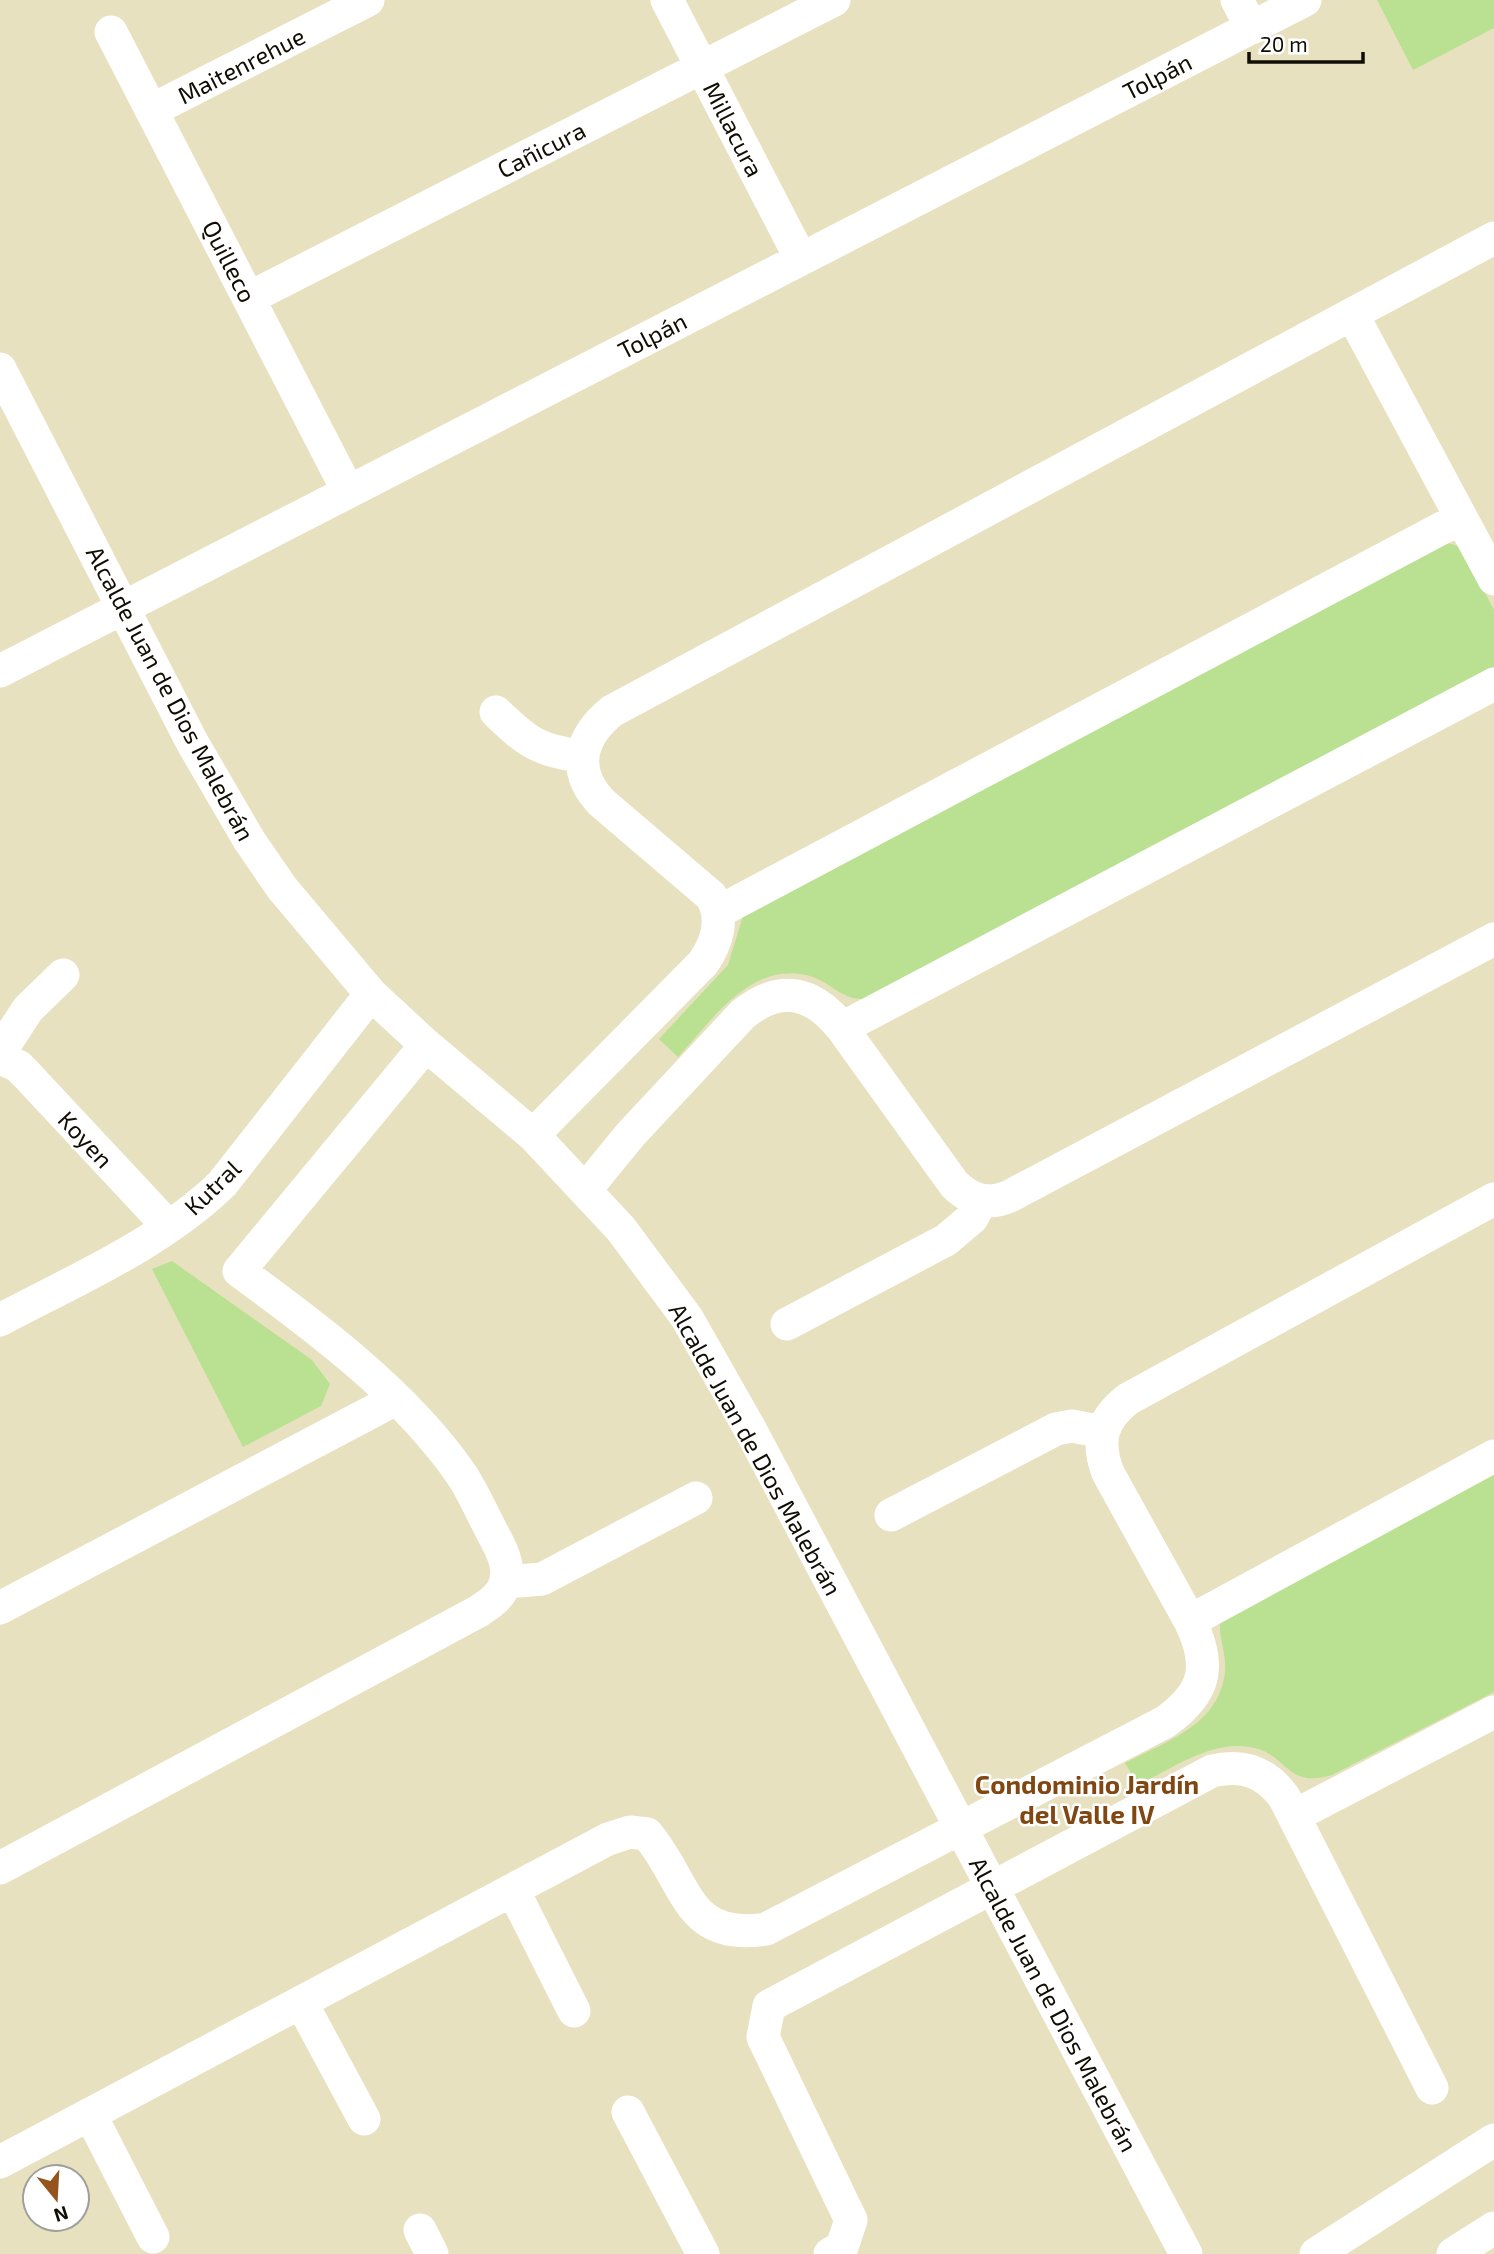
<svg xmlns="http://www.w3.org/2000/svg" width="1494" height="2254" font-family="'Exo 2',sans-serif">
<rect width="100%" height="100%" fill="#e7e1c0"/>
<path fill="#b9e191" d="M1377,0H1494V28L1413,70Z
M1444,542L1458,546L1463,551L1494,610V669L864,999C842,1000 830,982 810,976C751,960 713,1019 678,1057L659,1039L728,965L743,916Z
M172,1261L312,1360L330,1384L321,1406L243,1447L152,1269Z
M1494,1470V1692L1332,1775C1285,1789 1288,1753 1250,1747C1211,1740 1171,1769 1138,1785L1125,1763C1167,1741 1219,1725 1225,1672C1227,1655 1219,1640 1220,1623Z"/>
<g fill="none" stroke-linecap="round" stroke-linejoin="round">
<path stroke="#fff" stroke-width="33" d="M667,0L801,259
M1237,0L1252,28
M111,32L348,491
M152,110L368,0
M249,298L834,0
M1352,314L1494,579
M0,369L192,742L249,840L282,888L371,994L426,1045L533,1135L621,1229L687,1318L750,1429L1186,2254
M0,671L1305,0
M496,712C529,744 537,749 583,757
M718,912L1461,518
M842,1028L1494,684
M0,1052L28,1009L63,975
M0,1058L18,1066L26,1074L168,1226
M533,1135L703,963C717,943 725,919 711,896L601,802C571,770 580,737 612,711L1494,238
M586,1189L630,1135L743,1014C781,984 812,991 842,1028L954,1184C970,1200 988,1206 1010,1196L1494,939
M0,1320C75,1280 160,1244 222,1184L371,994
M787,1324L946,1240L972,1218L981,1201
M891,1515L1056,1429L1072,1426L1103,1432
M506,1582L542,1579L696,1498
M0,1608L396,1399
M1190,1621L1494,1456
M1294,1816L1494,1712
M0,1868L479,1611C491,1603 503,1595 506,1580C510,1560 497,1543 489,1526C480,1509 472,1490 461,1474C407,1395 316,1327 239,1271L426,1045
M513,1890L574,2011
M301,2002L364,2119
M628,2112L703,2254
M90,2114L153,2237
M0,2162L608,1839L630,1832L647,1834C688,1882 685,1942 766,1929L1165,1722C1206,1693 1212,1666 1190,1621L1108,1473C1096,1441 1101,1420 1128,1399L1494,1199
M420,2230L432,2254
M830,2254L842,2247L851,2220L763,2037L769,2006L1212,1771C1242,1764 1265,1771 1284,1797L1432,2088
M1316,2254L1494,2140
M1453,2254L1494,2228"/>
</g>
<g text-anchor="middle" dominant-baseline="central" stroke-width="5" stroke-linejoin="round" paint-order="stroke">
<g font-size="24" fill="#100e04" stroke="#fff">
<text transform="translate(241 65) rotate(-27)">Maitenrehue</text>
<text transform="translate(1157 76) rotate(-27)">Tolpán</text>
<text transform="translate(734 129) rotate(63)">Millacura</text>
<text transform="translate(541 149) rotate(-27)">Cañicura</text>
<text transform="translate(230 261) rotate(63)">Quilleco</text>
<text transform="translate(652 335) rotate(-27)">Tolpán</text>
<text transform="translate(171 693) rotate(62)">Alcalde Juan de Dios Malebrán</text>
<text transform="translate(86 1139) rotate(47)">Koyen</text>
<text transform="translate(212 1187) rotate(-44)">Kutral</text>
<text transform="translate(756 1449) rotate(61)">Alcalde Juan de Dios Malebrán</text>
<text transform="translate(1054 2004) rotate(62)">Alcalde Juan de Dios Malebrán</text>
</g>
<g font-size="26" font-weight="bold" fill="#804713" stroke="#fff">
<text x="1087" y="1783">Condominio Jardín<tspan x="1087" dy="30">del Valle IV</tspan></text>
</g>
</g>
<g transform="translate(56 2198) rotate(162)"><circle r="33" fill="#ffffff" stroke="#9f9f9b" stroke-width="2"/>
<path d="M0-5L12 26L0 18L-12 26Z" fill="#94541c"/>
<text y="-10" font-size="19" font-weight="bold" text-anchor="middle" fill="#100e04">N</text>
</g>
<path d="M1249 52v10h114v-10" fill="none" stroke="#100e04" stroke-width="3.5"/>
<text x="1260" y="52" font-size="21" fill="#100e04" stroke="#ffffff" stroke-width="5" paint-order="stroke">20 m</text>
</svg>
